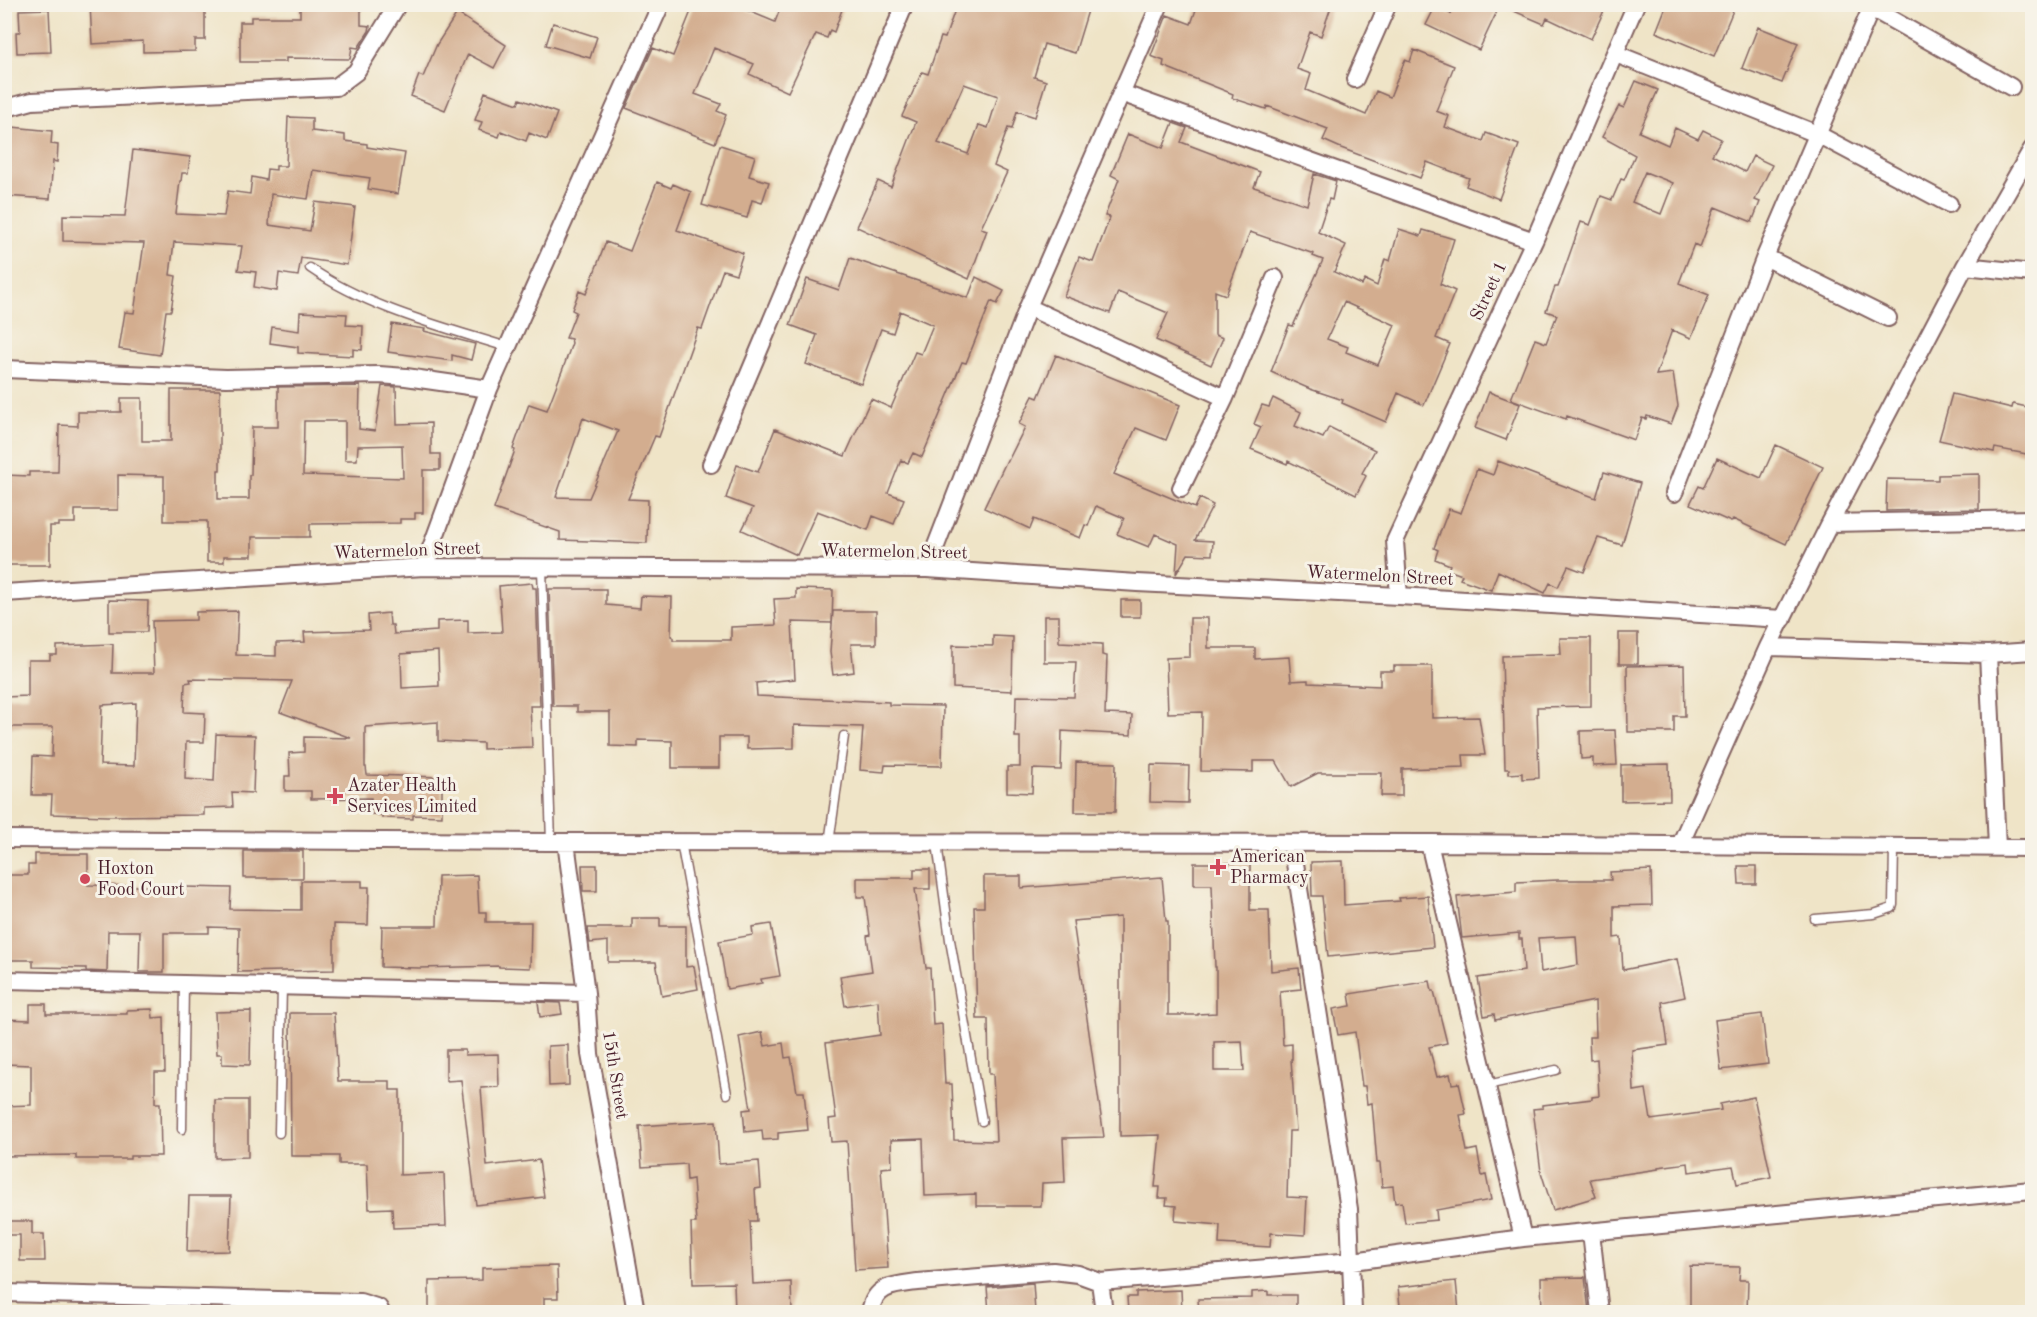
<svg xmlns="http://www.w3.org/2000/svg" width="2037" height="1317" font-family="'Old Standard TT',serif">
<rect width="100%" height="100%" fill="#f7f3e8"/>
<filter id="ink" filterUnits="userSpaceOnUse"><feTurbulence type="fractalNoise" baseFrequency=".0167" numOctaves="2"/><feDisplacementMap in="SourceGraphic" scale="12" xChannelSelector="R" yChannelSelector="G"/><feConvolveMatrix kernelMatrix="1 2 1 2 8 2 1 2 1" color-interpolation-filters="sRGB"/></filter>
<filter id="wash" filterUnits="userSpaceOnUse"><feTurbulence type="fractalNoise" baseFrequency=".008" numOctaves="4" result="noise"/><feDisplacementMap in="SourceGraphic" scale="24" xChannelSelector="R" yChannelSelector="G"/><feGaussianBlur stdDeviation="1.35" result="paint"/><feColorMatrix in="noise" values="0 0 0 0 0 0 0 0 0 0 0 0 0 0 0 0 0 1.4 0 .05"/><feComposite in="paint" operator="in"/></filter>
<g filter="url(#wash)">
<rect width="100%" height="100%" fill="#efe4c7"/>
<g id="blocks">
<path fill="#d3ad8f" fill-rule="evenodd" d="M90,4H120V9H174V4H205V40H195V51L143,52V41L92,44Z
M300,4H361V25L370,26L369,31L358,48L352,47L350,59L286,58V62H240V22H251V17H300Z
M694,4H732L775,22L782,4H844L834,32L830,30L827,38L816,34L788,92L749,74L754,64L714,48L695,94L721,104L717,111L726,115L715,143L626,108L653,48L673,56Z
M957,4H1090L1075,53L1044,44L1034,77L1046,81L1035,117L1017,111L1012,129L1008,128L994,166L1007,172L981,228L987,230L969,279L857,227L878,181L891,187L916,122L902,116L922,72L928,74L941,37L945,38ZM964,84L998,96L988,128L979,125L968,154L938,143Z
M1198,4H1332L1321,36L1310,32L1297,69L1311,74L1306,90L1366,115L1376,91L1390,97L1405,60L1410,62L1414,50L1454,66L1436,111L1449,116L1445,127L1483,141L1486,133L1519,145L1499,199L1466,186L1469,178L1427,162L1420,178L1341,148L1323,140L1328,129L1267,106L1266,109L1232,98L1233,94L1163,66L1164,61L1151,56L1167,15L1191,24Z
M1455,4H1607L1591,39L1547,18L1544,24L1500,5L1479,50L1426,25L1435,7L1451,14Z
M1667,4H1724L1734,8L1714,56L1656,32Z
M49,9L51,52L17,53L16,32H20L19,10Z
M457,13L506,45L494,68L468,54L445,110L411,96L419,75L423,77L437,44Z
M553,23L597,37L590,58L546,45Z
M1758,27L1798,43L1782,83L1742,68Z
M1636,81L1658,90L1639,132L1668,145L1675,128L1698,139L1703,130L1721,139L1712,155L1745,172L1753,156L1772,165L1755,200L1760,202L1752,222L1715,207L1700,247L1694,244L1679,283L1709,295L1691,338L1672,330L1656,375L1673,373L1678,406L1671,424L1647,416L1646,419L1642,418L1634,440L1567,416L1566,419L1511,399L1535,339L1546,343L1557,315L1546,311L1555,287H1558L1581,222L1590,225L1601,196L1612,200L1621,179L1624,180L1635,155L1602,137L1619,106L1624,108ZM1645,172L1673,183L1661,214L1632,202Z
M485,92L518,104L520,99L557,113L547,140L529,133L526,141L501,131L499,137L479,130L482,122L475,120Z
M288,117L312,118V131L345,135V141L367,144V147L405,153L398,194L368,189L370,178L313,170L308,199L271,194L269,225L310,231L315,202L355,207L347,265L301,258L298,276L279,273L277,291L254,287L256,272L238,270L242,246L174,242L170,275L176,276L171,311H166L160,355L119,349L125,312L134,313L144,243L63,241V215L125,216L133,150L190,157L188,173H182L181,181H180L176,214L224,216L228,191L250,194L252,177L266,180L267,169L276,170V166H286Z
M1173,123L1187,128L1181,142L1260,172L1254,187L1307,205L1314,174L1336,181L1332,200L1329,199L1318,232L1346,245L1334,272L1362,285L1365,280L1377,286L1385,259L1390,261L1399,229L1421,236L1423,230L1454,239L1440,284L1455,291L1436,338L1450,344L1424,405L1398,393L1386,422L1342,403L1343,400L1310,389L1271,372L1289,325L1293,326L1323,260L1313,256L1314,254L1250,232L1226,295L1215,291V335L1223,338L1211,365L1156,340L1168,313L1118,292L1110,313L1064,296L1079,257L1093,262L1110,217L1105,216L1119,179L1111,175L1128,134L1163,148ZM1344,302L1395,325L1378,365L1346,352L1348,347L1327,339Z
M12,127L52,131L51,144L58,145L57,162L53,161L50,199L4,196V173H7Z
M720,145L755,156L749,176L769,182L762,203L752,200L747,218L702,205Z
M657,182L671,188L673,184L691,192L677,230L743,253L736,274L723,270L702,329L698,328L659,437L655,436L628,499L648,500L647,543L560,540V532L494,509L515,450L513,449L529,404L547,410L565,363L572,343L571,339L566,338L576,312L572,310L579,291L586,294L606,242L630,251ZM583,418L618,431L589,498L556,497Z
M850,258L968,298L976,277L1004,291L997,304L991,301L966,363L962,362L922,457L913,453L908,463L901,460L888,493L904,499L894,524L873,516L868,530L817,511L797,555L742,530L753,508L726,498L737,465L758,472L775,429L845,456L871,399L891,408L915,352L921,354L933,325L900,311L893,333L881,329L861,384L806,364L817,335L790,325L807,279L839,290Z
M300,312L347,314L346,325L363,326L362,350L353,349V356L298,353V347L270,343L272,327L299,331Z
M392,324L425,329L424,331L475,344L471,360L452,355V361L388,352Z
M1056,355L1180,405L1166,440L1136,428L1114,474L1195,508L1200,498L1213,505L1195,540L1213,541L1212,555L1188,554L1176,574L1178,544L1155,534L1149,547L1117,534L1124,518L1096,506L1088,526L1085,525L1080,538L1034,519L1030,529L984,508L1007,460L1008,461L1025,427L1019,424L1033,396L1038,398Z
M360,386L359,429L375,431L382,386L396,387L397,424L431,423V454H440V470H423V513H415V519H400V523L310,524V537H252V556H224V562H207V521H164V476L118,475V510H75V523H58V526H50V565H4L5,475L29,476V472H58L59,425L78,426V412H121V398H142V441H171V390H220V470H218V499H249V475H251L252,427H278V387ZM304,421H345V460H357L358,446L402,445L403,478L303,475Z
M1489,392L1520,404L1506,440L1475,428Z
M1952,394L2012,408L2013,404L2032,408V455L1995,448L1994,452L1939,440Z
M1273,398L1301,412L1295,426L1323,438L1329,427L1375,450L1362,473L1366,476L1356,495L1288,461L1287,464L1251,449L1261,427L1254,424L1262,405L1269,407Z
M1776,445L1823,467L1786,544L1733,519L1731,522L1690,504L1699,486L1703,488L1717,458L1761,478Z
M1498,461L1596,498L1604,472L1640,483L1622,545L1598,538L1584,572L1568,566L1558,587L1550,583L1545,593L1498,571L1491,590L1460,579L1462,575L1448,570L1450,565L1435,559L1438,550L1434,548L1449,509L1461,513L1477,469L1493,475Z
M1979,474V509L1886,511L1887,479L1938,480V475Z
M532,583L533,588H536L540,706H530L532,747L483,749V743L438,741V722L365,727V767H366L367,775L442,777V816L413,815V819L382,818V815L371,814V798L311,799V791H285V776H290L289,753L304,752V737L351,738L280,712L292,681L190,679L191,682L185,683L184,712L205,713L204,742H186L185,779L214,781L216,734L255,735L253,793L232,792L233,807L204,808V815L107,816L51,814L52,795H32L33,756L52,757L53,727H4V697L28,696V660H50V655H57V646L113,644L112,673H154L152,621L196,620V612L238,611L236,655L276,656V643L305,642L304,632L369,630L368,615L389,613L390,625H393L394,634L437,631V621L468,620V633L502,632L499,586ZM438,651L439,686L402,688L401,654ZM136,703L134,766L100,765L102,705Z
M549,589H606V605L640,608L641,596L672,597L671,636L673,637V640H731V627L776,625L774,599L796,598V589L833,590L832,623L792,622L795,679L756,683L757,696L889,702V705L943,706L942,766L885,765L884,772L860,770L863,727L794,725V748L747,749V737H719V768H672V741L638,740V747L610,746V712H577V706H553Z
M109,600L148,601L147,632H109Z
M1121,600H1140V617H1121Z
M833,611H876V644H851L854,672L833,675L830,652Z
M1044,616H1059V642L1102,644V655L1107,656L1105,714L1132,715L1131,735L1062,731L1061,770L1033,769L1032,793L1007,792V767H1020V737H1015L1016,696L1074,697L1076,662H1044Z
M1190,618H1208V648H1255V659L1289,657L1291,681L1308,680V683L1380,686V671H1394V666H1432V718L1479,717L1485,755H1463L1464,767L1402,769V796H1381L1382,773H1318L1291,787L1276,761H1253V772L1201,771L1202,712L1168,713L1166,658L1190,657Z
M1619,633H1638V664H1619Z
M993,636L1013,637L1012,691L953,688V645L993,646Z
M1560,638H1591V706L1537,707L1539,778L1522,779V773L1509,774V769H1505L1502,656L1561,654Z
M1684,665L1685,716H1674V732H1628L1627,666Z
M1615,730L1617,765L1593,766V758L1581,759L1580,731Z
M1076,762L1116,763L1115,812H1075Z
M1669,764L1670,800L1621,801V765Z
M1151,765L1189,766L1188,803L1150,802Z
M244,851H303V878H244Z
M35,854H88V885L231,888L230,909L301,910V881H362V887H369L368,925L334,924V970L238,972L239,928L209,927V933H164V972H139L140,931H108L107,972L86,971V968L33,967V960H4V875H28V865H35Z
M1343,861L1344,905L1400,901L1399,898L1428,896L1433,947L1328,957L1322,896H1312L1311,862Z
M1194,863H1250V910H1269L1271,971L1299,968L1301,989L1280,991L1283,1045L1292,1044V1059H1291L1296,1131H1289L1287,1197L1307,1198L1305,1235L1271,1233L1270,1247L1219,1244L1220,1225L1175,1221L1176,1206L1166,1205L1167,1198H1159L1160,1187H1155L1160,1135L1120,1136V917L1073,921L1104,1137L1063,1138L1065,1182L1042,1183L1041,1206H976V1194L925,1196L923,1139L891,1140L892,1167L881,1168L888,1268L855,1270L847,1141L831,1142L829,1119L836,1118L826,1043L880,1035L878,1001L845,1006L840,976L872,971L867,936L870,935L865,897H857V878H914V869H930V889H915L926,968H930L933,1025L942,1024L945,1084H952L954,1140L996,1141L993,1074H989L988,1019H977L974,907H984V876H1021V888L1162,877L1166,921H1168V1015H1198V1014L1216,1013V967H1215L1212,885H1194ZM1242,1041L1244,1071H1214V1042Z
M582,865H597V891H583Z
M1738,866H1756V884H1739Z
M1651,870L1652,905L1614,906V938L1621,937L1623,970L1677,959L1685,997L1662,1002L1668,1045L1632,1050L1634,1091L1646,1089L1651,1120L1721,1110L1720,1104L1754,1097L1771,1177L1737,1184L1733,1166L1689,1172L1688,1163L1658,1167V1169L1590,1179L1596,1197L1553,1210L1541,1172L1533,1109L1543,1108V1105L1592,1099V1097L1599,1096L1597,1059L1590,1060L1589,1037H1596L1595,1001L1495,1020L1494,1014L1484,1016L1478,978L1524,971L1522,939H1519V933L1462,938L1457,897L1516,892V882L1558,880H1611L1610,872ZM1576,936L1578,965L1541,972L1538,938Z
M477,875L479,912H486V922H531L530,968L499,967V966L420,968L381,967L382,926H437L438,876Z
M632,918H660V926H686V967L694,966L698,989L662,996L656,962H608V941L590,943L588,928H632Z
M771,924L780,976L761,979L762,983L727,989L719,941L753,935L752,927Z
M1430,981L1432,991H1434L1447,1043L1429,1047L1437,1077L1450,1074L1452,1084L1459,1083L1466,1114L1460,1115L1467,1151L1477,1149L1482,1176L1486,1175L1491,1200L1436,1210L1437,1220L1405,1223L1402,1202L1395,1203L1393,1186L1382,1187L1380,1163H1377L1372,1103L1367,1104L1365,1086H1362L1355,1032L1338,1035L1333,1009L1351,1006L1349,994Z
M538,1002L560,1003L562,1014L540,1017Z
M30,1004H46V1014H127V1010L152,1009L153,1018L164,1017L165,1072H155V1103H160L161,1156H130V1159H76V1155L4,1156V1106L31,1105V1065L4,1064V1019L30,1020Z
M251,1011L250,1065L222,1064V1054H217L215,1012Z
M290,1013H334L338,1081H390V1090H400V1175L444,1173L446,1226L393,1228L392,1208L369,1209L367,1164H339V1156H291Z
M1762,1014L1768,1064L1721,1070L1715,1020Z
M762,1032L765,1046L783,1043L785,1058L791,1057L797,1092H804L808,1130L778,1133V1139L763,1140L762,1130L745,1132L743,1110L751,1109L739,1037Z
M568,1045L569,1085L549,1086L548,1046Z
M446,1050H465V1055L498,1054L499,1087L481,1088L487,1166L539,1160L544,1197L476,1205L461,1080L446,1081Z
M215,1100H248V1157L215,1158Z
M716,1121L719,1164L759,1161L761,1188L755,1189L757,1221H750L753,1284L791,1282L792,1312H735L734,1283L693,1284L691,1223H696L693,1179L687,1180L686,1164L642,1167L639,1126Z
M189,1196H231L229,1251L187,1252Z
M4,1221H32V1234H44L45,1261H20V1235H4Z
M557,1266L558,1298H544V1312H429V1281L482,1280V1268Z
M1690,1266L1740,1267L1739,1280H1748L1747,1312H1690Z
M1585,1277L1589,1312H1542L1541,1278Z
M1456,1281L1459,1312H1406V1306H1400L1398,1287Z
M1033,1283L1035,1312H989L987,1287Z
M1181,1290L1182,1312H1128L1127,1297H1136V1292Z
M1268,1291V1295H1296V1312H1199L1198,1299L1252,1298V1292Z"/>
</g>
</g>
<g filter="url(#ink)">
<use href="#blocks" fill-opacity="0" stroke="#846462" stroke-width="1.5"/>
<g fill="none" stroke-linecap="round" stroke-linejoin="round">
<defs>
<path id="service" d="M310,268C368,308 440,326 507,347
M542,568L551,842
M681,842L727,1094
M829,843L844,736
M937,843L950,940L982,1121
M1815,919L1874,914L1892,908L1893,905L1894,847
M1487,1085L1556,1070
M182,1129L184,984
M279,1133L282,986"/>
<path id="minor" d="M1871,8L2011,87
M1616,54L1817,134L1949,204
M1355,79L1388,4
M1121,93L1534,241
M4,112L10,107L32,101L336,87L356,72L398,4
M1765,257L1888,318
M1965,266L2032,273
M1028,307L1225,398
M4,369L226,378L379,375L406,377L489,389
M711,464L905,4
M1181,488L1225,398L1275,278
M1674,493L1765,257L1873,4
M1830,523L2032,519
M424,567L489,389L661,4
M927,569L1028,307L1160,4
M4,593L424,567L927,569L1137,583L1399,596L1783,619
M1399,596L1395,541L1534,241L1636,4
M1768,647L1988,654
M4,839L551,842L1429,843L2032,848
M566,842L586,993L590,1054L636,1312
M1429,843L1523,1238
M1292,844L1349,1209L1353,1312
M1680,845L1768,647L1830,523L1965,266L2032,149
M1997,847L1988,654L2032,651
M4,980L586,993
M1591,1232L1600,1312
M1100,1282L1104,1312
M4,1293L360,1302L379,1308L381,1312
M870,1312C875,1285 894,1285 918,1282L1053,1271L1078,1274L1100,1282L1353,1261L1523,1238L2032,1190"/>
</defs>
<use href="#service" stroke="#846462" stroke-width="11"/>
<use href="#minor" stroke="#846462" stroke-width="20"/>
<use href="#service" stroke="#fff" stroke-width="8"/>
<use href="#minor" stroke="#fff" stroke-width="16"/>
</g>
</g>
<g fill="#d1495b" stroke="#f7f3e8" stroke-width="2">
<path d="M332 787h6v6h6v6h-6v6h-6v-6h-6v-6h6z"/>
<path d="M1215 858h6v6h6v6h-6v6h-6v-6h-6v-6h6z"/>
<circle cx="85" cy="879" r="6"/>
</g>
<g text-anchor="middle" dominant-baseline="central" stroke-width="6" stroke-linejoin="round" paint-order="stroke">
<g font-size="18" fill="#4a1f2b" stroke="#f7f3e8">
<text transform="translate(1489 291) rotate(-65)">Street 1</text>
<text transform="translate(407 551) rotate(-2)">Watermelon Street</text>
<text transform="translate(894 552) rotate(1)">Watermelon Street</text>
<text transform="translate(1380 576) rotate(3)">Watermelon Street</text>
<text transform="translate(615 1075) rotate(81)">15th Street</text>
</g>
<g font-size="18" fill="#4a1f2b" stroke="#f7f3e8" text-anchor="start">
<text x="347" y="786">Azater Health<tspan x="347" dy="21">Services Limited</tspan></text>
<text x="1230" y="857">American<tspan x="1230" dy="21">Pharmacy</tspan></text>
<text x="97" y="869">Hoxton<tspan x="97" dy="21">Food Court</tspan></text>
</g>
</g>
<rect width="2037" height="1317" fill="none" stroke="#f7f3e8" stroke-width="24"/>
</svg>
